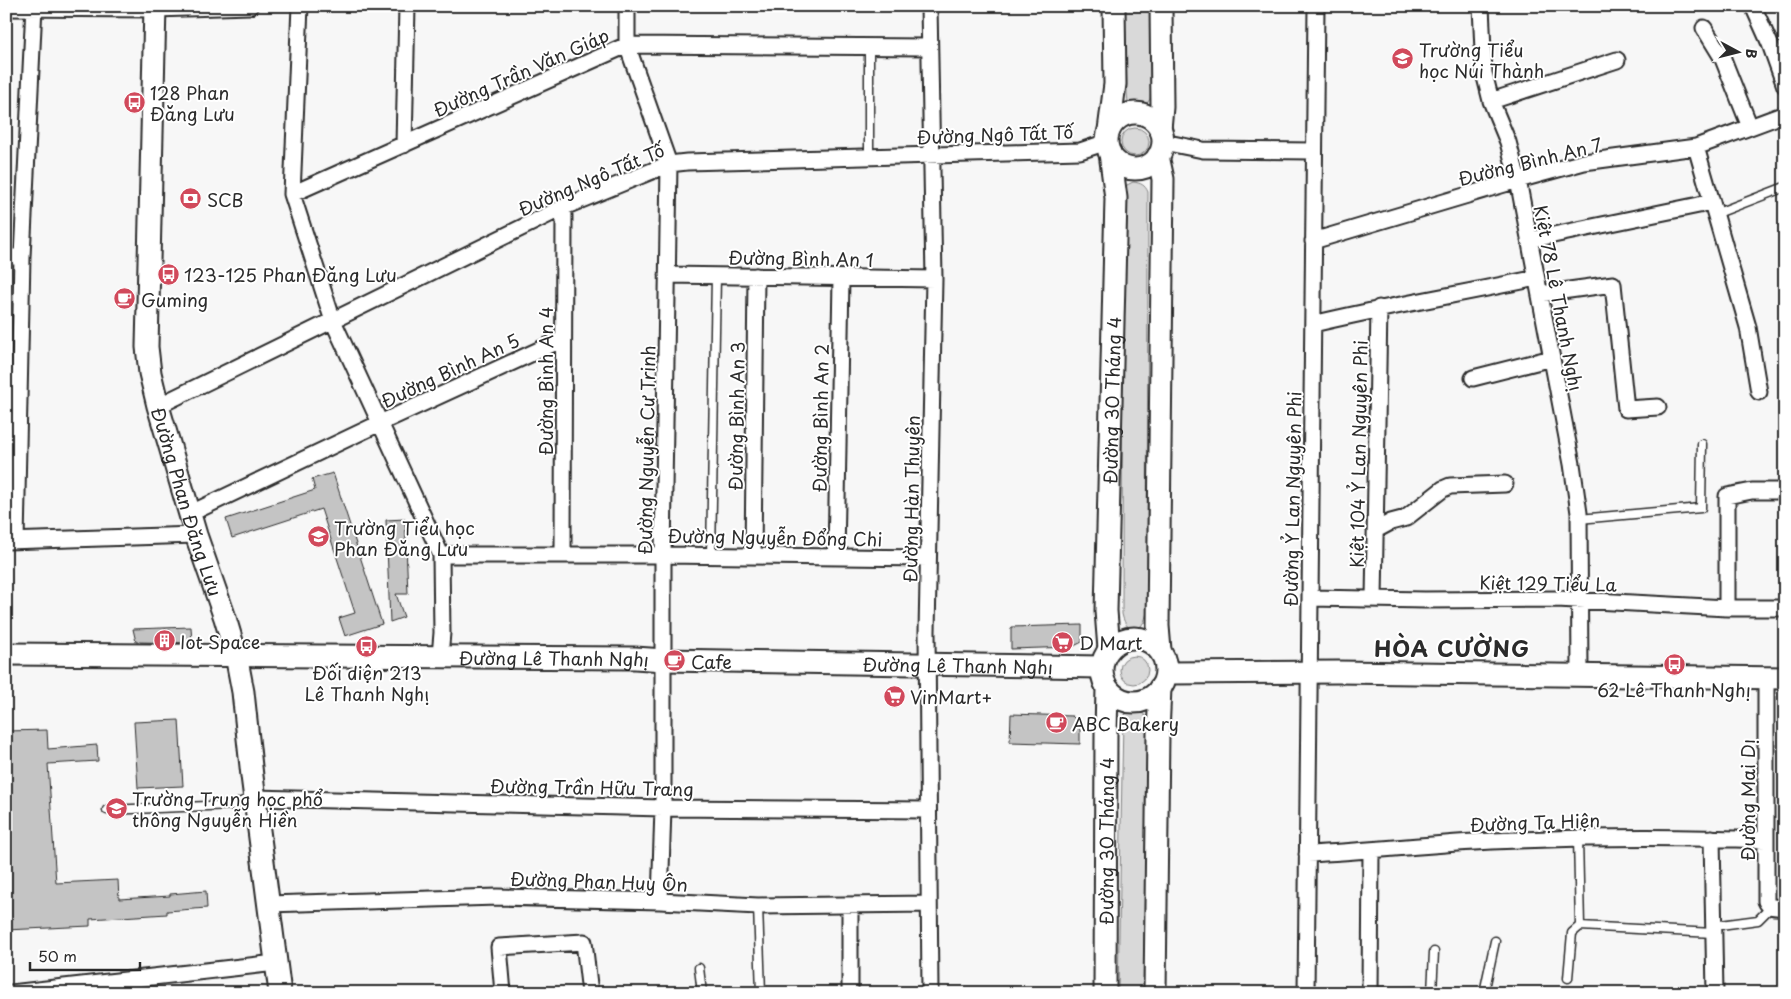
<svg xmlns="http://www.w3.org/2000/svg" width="1791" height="999" font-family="'Playpen Sans',sans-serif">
<rect width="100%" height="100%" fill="#f7f7f7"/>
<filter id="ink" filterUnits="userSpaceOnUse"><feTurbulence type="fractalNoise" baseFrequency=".02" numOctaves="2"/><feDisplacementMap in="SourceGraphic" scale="10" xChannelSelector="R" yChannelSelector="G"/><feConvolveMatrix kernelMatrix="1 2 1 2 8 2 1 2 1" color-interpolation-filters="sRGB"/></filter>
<g filter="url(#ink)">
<path fill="#d9d9d9" stroke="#828282" d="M1125,6H1150L1151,89L1150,99L1145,106H1133L1128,102L1127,93Z
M1121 142a14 14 0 1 1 28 0a14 14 0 1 1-28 0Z
M1133,182C1141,183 1145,185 1148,192L1147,611C1144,633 1127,637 1122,614L1123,191L1127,185Z
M1120 670a14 14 0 1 1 28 0a14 14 0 1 1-28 0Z
M1133,710C1141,711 1144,712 1147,720L1143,993H1118L1123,719L1126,713Z"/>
<path fill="#c4c4c4" stroke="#2b2b2b" d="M333,473L382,624L345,636L339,618L355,613L321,509L232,538L226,519L315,490L312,479Z
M405,519L408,594H396L404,617L390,622L386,520Z
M1082,625V642L1072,647L1011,649V627Z
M191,627L192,643L136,642L133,629Z
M1011,714L1072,716L1080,724V744L1010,742Z
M179,720L183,786L138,788L134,722Z
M47,730L48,749L97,745L98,761L48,764L56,883L118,880L119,899L170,896V894L206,891L207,908L167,911V914L90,919V926L6,930V731Z"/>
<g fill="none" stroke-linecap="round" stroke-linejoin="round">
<defs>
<path id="lane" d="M869,47V157
M1715,214L1785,187
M1579,519L1701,508L1702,444
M711,555L716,276
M107,810L233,805L252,798
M758,906L761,993
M1580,926L1713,933
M1713,926L1758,920L1771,907
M699,968L702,993
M1568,978L1572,933L1580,926L1578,838
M1370,992L1432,991
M1432,993L1434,952
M1484,993L1495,941"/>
<path id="street" d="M300,6L292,194L333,321L441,555L442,633L440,656
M627,6V45L669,164L663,555V808L660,901
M929,6L934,279L927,632L930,993
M1481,6L1484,73L1491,101L1508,142L1518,180L1572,464L1579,513L1580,675
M1753,6L1770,44L1785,86
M6,8L155,9L250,6
M1704,28L1723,59L1750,127
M1491,101L1617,60
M1163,142L1203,150L1314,151
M404,145L407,6
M1696,147L1748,327L1759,392
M292,194L627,45L928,47
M1529,240L1699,205L1711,201
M1313,241L1518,180L1584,162L1696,147L1785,114
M6,257H22
M667,275L934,279
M1540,294L1613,284L1626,409L1658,407
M1313,324C1387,306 1462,294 1536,278
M1473,378L1552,358
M158,406L564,207L669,164L687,162L1080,151L1107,142
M189,514L380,423L563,339
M1376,530L1391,522L1406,518L1443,489L1450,486L1505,484
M7,541L196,535
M16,541L22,257L34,6
M563,554L564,207
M441,555H663L928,558
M753,556L756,276
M836,557L841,279
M1310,598L1425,600L1557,599L1727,608H1785
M1374,599L1379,308
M1727,608V496L1752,491H1785
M1766,677V901C1769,909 1777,907 1785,907
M254,798L663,808L928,810
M1712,838L1715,993
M1307,854C1369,851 1431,844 1492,841C1583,837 1674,836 1765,840
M268,904L497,897L660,901L758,906L929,904
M11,993L276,963
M503,993L499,947L584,942L590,993
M850,993V905
M1306,993L1316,6
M1370,993L1371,851"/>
<g id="secondary">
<path id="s1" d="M155,6L147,347L150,373L158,406L196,535L225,618L236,655L243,692L252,776L280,993"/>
<circle cx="1135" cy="141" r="28"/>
<path d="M1160,129L1162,107L1161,6"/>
<path d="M1109,130L1115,84L1114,6"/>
<path d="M1158,156L1163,179L1158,626L1160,650"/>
<circle cx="1134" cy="670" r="32"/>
<path id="s2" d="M1109,649L1106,611L1116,198L1110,153"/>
<path id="s3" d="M6,654L635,658L664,660L1101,667"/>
<path d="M1167,673L1338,672L1785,678"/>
<path id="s4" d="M1105,993L1106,732L1107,688"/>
<path d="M1155,993L1158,733L1160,688"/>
</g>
</defs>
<use href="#lane" stroke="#2b2b2b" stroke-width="11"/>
<use href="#street" stroke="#2b2b2b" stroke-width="19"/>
<use href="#secondary" stroke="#2b2b2b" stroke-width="25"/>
<use href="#lane" stroke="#fff" stroke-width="8"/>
<use href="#street" stroke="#fff" stroke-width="15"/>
<use href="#secondary" stroke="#fff" stroke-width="21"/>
</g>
</g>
<defs>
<symbol id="school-disc" viewBox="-11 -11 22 22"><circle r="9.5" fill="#d1495b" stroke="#fff"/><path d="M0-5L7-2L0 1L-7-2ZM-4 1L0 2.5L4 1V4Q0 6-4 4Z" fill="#fff"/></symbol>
<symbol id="bus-disc" viewBox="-11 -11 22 22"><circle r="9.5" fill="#d1495b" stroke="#fff"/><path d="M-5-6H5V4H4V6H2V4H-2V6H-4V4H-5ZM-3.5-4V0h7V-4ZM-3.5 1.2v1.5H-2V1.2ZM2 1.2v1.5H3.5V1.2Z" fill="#fff"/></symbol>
<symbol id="bank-disc" viewBox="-11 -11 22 22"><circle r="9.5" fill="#d1495b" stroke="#fff"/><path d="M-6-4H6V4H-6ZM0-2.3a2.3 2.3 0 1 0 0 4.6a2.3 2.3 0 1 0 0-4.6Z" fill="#fff"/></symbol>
<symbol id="cafe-disc" viewBox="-11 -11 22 22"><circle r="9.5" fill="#d1495b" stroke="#fff"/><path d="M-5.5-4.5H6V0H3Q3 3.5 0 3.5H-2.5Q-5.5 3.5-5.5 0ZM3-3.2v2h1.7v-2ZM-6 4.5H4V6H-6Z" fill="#fff"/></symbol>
<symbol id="building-disc" viewBox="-11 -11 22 22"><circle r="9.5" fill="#d1495b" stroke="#fff"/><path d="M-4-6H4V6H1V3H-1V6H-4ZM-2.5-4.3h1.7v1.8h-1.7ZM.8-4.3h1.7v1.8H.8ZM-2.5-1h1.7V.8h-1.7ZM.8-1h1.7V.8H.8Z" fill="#fff"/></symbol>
<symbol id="supermarket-disc" viewBox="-11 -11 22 22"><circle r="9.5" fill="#d1495b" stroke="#fff"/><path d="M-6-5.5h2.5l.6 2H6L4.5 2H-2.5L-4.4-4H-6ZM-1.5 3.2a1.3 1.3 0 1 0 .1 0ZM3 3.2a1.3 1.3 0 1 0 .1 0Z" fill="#fff"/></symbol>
</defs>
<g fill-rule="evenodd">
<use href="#school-disc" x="1390" y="46" width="25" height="25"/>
<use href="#bus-disc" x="122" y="90" width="25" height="25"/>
<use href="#bank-disc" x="178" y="186" width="25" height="25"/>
<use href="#bus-disc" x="156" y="262" width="25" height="25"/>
<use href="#cafe-disc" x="112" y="286" width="25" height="25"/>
<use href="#school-disc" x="306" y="524" width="25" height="25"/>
<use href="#building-disc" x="152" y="628" width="25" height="25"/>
<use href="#supermarket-disc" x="1050" y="630" width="25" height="25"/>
<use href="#bus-disc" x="354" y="634" width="25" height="25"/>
<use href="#cafe-disc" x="662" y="648" width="25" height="25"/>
<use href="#bus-disc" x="1662" y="652" width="25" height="25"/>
<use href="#supermarket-disc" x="882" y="684" width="25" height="25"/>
<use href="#cafe-disc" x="1044" y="710" width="25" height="25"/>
<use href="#school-disc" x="104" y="796" width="25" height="25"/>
</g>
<g text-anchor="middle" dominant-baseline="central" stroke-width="4" stroke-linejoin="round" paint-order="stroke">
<g font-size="18" fill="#2b2b2b" stroke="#fff" text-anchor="start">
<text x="1419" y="49">Trường Tiểu<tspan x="1419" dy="21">học Núi Thành</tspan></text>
<text x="150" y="92">128 Phan<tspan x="150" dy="21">Đăng Lưu</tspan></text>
<text x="207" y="199">SCB</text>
<text x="184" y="274">123-125 Phan Đăng Lưu</text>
<text x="141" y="299">Guming</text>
<text x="334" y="527">Trường Tiểu học<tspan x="334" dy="21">Phan Đăng Lưu</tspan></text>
<text x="180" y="641">Iot Space</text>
<text x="1079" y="642">D Mart</text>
<text x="691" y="661">Cafe</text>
<text x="367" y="672" text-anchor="middle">Đối diện 213<tspan x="367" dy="21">Lê Thanh Nghị</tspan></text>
<text x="1674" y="689" text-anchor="middle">62 Lê Thanh Nghị</text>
<text x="910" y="696">VinMart+</text>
<text x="1072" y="723">ABC Bakery</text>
<text x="132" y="798">Trường Trung học phổ<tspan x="132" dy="21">thông Nguyễn Hiền</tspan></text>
</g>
<g font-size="18" fill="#2b2b2b" stroke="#fff">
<text transform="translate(521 72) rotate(-24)">Đường Trần Văn Giáp</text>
<text transform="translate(995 134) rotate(-2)">Đường Ngô Tất Tố</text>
<text transform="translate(1530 161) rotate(-14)">Đường Bình An 7</text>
<text transform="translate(591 179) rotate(-23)">Đường Ngô Tất Tố</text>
<text transform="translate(801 258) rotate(1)">Đường Bình An 1</text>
<text transform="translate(1559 298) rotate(79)">Kiệt 78 Lê Thanh Nghị</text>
<text transform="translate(450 370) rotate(-25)">Đường Bình An 5</text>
<text transform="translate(545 381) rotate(-90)">Đường Bình An 4</text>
<text stroke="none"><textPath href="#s2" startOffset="249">Đường 30 Tháng 4</textPath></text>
<text transform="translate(736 416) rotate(-89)">Đường Bình An 3</text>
<text transform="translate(820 418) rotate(-89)">Đường Bình An 2</text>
<text transform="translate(646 450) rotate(-89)">Đường Nguyễn Cư Trinh</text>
<text transform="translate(1358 454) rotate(-89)">Kiệt 104 Ỷ Lan Nguyên Phi</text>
<text transform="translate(911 499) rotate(-89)">Đường Hàn Thuyên</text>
<text transform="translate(1292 499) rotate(-89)">Đường Ỷ Lan Nguyên Phi</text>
<text stroke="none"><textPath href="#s1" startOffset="501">Đường Phan Đăng Lưu</textPath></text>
<text transform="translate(775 537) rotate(1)">Đường Nguyễn Đổng Chi</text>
<text transform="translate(1548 583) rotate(1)">Kiệt 129 Tiểu La</text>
<text stroke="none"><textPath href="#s3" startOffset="548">Đường Lê Thanh Nghị</textPath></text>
<text stroke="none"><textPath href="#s3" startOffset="952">Đường Lê Thanh Nghị</textPath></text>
<text transform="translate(592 787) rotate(1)">Đường Trần Hữu Trang</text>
<text transform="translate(1747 800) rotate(-90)">Đường Mai Dị</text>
<text transform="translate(1535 822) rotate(-2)">Đường Tạ Hiện</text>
<text stroke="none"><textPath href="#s4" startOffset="152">Đường 30 Tháng 4</textPath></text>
<text transform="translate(599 881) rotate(2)">Đường Phan Huy Ôn</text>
</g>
<g font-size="22" font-weight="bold" letter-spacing="1" fill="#2b2b2b" stroke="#fff">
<text x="1452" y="647">HÒA CƯỜNG</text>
</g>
</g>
<rect width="1791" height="999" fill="none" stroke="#fff" stroke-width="25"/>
<rect x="12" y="12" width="1766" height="974" fill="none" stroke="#2b2b2b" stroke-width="2" filter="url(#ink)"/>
<g transform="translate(1738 52) rotate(97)" stroke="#ffffff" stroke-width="4" paint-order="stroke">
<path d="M0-4L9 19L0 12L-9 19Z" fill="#2b2b2b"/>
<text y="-8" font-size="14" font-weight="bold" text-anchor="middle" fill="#2b2b2b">B</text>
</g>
<path d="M30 962v8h110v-8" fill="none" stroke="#2b2b2b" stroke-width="2.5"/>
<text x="38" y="962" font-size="15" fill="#2b2b2b" stroke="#ffffff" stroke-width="4" paint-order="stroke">50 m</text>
</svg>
